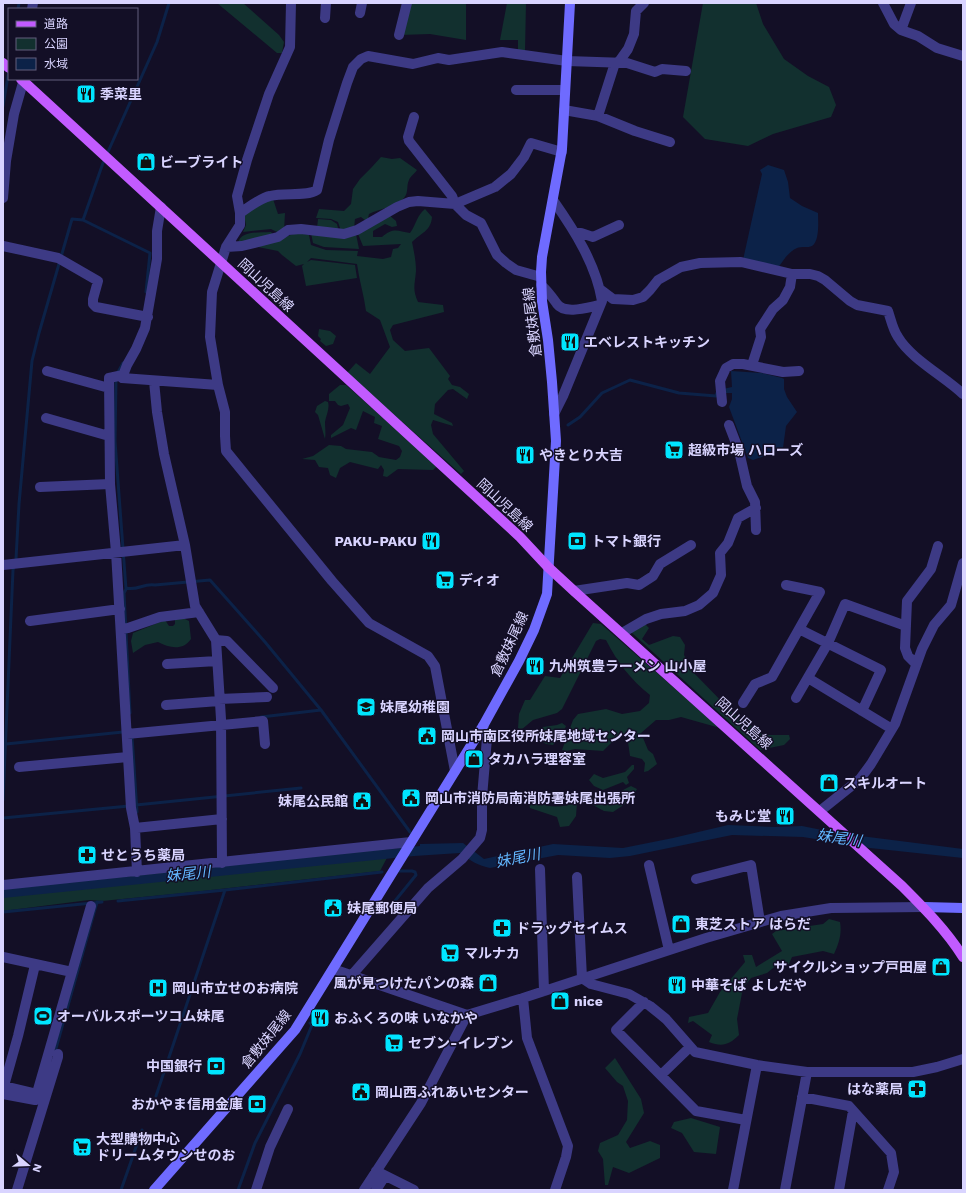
<svg xmlns="http://www.w3.org/2000/svg" width="966" height="1193" font-family="'Work Sans','Noto Sans JP',sans-serif">
<rect width="100%" height="100%" fill="#130f26"/>
<path fill="#12302f" d="M217,3H243L279,35L284,42L282,53H277Z
M410,3H466V40L430,34L400,35Z
M507,3H526L525,51H518V40H500Z
M703,3H756L763,24L784,59L808,76L829,87L836,105L831,117L773,134L748,146L705,139L683,117Z
M381,157L392,159L400,158L417,170C415,173 410,177 409,180C406,186 409,192 404,198C395,208 380,208 369,214L368,218L373,225L389,215L396,221L397,226L392,227L385,224L373,231V237H382C393,227 398,231 410,233C416,225 417,215 425,209L432,217C431,231 421,233 412,242C414,252 416,261 416,271C415,284 412,289 418,302L443,305L444,312L393,325L390,330L393,340L405,351L429,348L450,376L448,379L452,385L460,387L469,394L467,399L453,389L448,390L435,404L434,414L452,423L453,426L433,420L431,425L433,434L464,471L461,474L347,373L356,363L370,374L390,347L380,320L366,311C364,295 359,280 357,264L311,258L307,262L311,260L355,265L357,278L306,286L302,266L304,264L296,266L282,255L278,251L238,243C241,230 259,233 271,232L278,241C288,235 297,231 309,235L311,245L326,250L358,251L357,256L383,259L391,257L393,249L398,248L401,244L363,246L358,234L366,221L361,217L355,219L354,228L341,231L338,222L331,219L316,218L319,209L344,211L351,204L353,189L360,179L371,168Z
M273,199L278,214L285,213L284,231L277,232L271,229L243,232L246,225L244,215L258,205Z
M318,219L331,220L337,224L339,232L317,228Z
M311,233L356,234L359,249L324,247L313,243Z
M319,329L330,331L336,336L333,344L326,346L320,341L321,339L318,336Z
M340,385H346L437,466L433,470L398,469L387,477L383,476L384,470L381,465L378,469L350,462L340,468L336,478L330,475L328,468L319,467L315,460L302,459L313,456L329,445L341,446L346,449L372,452L379,457L396,460L400,457L402,451L399,446L378,439L382,426L374,423L375,417L363,411L356,430L351,428L331,438V435L343,425L350,408L348,404L341,406L338,405L335,401H329V394Z
M325,401L328,402C330,409 326,415 325,422C325,428 326,433 325,439L318,415L315,412L317,406Z
M181,617L189,621L191,639C183,651 169,648 158,642L145,645L133,653L131,641L133,633L165,620L169,626H173L175,624V618Z
M593,623L601,624L720,728L681,717L669,720H656L641,733L648,750L653,754L657,764L648,771L644,772L645,763L642,759L630,756L627,735L615,739L603,751L575,749L566,751L562,750L573,720L578,714L606,709L622,714L640,711L649,703L650,695C631,680 617,662 606,640L600,639L596,641L562,709L557,713L533,720L521,730L518,728L519,714L525,700H530L545,676L560,678Z
M644,623L649,628L642,639L649,645L673,636L680,637L685,645L684,655L692,671L732,712L764,735H789L790,739L784,745L760,750L631,632Z
M562,723L566,726L562,735L553,745L546,744L539,740L540,732L543,727L557,725Z
M632,765H634V769L627,777L629,783L626,785L623,782L603,790L594,786L589,780L594,774L603,778L625,772Z
M631,786L637,789L631,800L613,812L604,811L589,803V799C597,800 596,802 602,804C612,807 612,799 617,795C621,791 626,788 631,786Z
M537,794L540,796V803C552,809 565,806 577,803L576,816L569,826L560,827L557,817L530,808C528,800 531,798 537,794Z
M385,849L389,854L380,871L194,892L102,901L89,900L3,911V890Z
M829,919L840,922C842,934 839,943 834,954L823,951L792,957L789,964H778L767,973L751,978L743,988L737,1019L739,1035C729,1045 722,1047 709,1042L712,1035L693,1021L688,1023L689,1017L708,1013L720,992L745,962L743,955H752L756,967L782,951L772,934L776,931L823,924Z
M615,1058L641,1099L644,1113L626,1142L630,1148L650,1141L660,1145V1158L629,1173L613,1167L608,1185H605L603,1159L598,1151L600,1143L618,1135L627,1120L628,1101L623,1086L617,1082L605,1068Z
M691,1118L720,1127L716,1154L694,1152L682,1133L671,1128L674,1122Z"/>
<path fill="#0c2248" d="M768,165L784,170L788,182L790,198L802,206L818,213C818,220 820,241 812,246C808,248 801,246 797,248C788,252 783,261 778,268L743,260L762,174L760,170Z
M731,371L762,373L782,378L784,379V389L787,397L797,412L786,426L783,448L780,451L753,460L748,458L729,407L732,399V393H724L723,389L732,387Z
M728,825L774,827L802,826L837,833L963,849V858L870,848L803,837L732,835L630,856L610,858L558,855L490,868C479,866 469,860 460,853L414,856L3,898V889L214,868L215,867L420,846V844L463,843L484,859L553,844L623,848L673,838Z"/>
<g fill="none" stroke-linecap="round" stroke-linejoin="round">
<path stroke="#0c2248" stroke-width="3" d="M18,9L19,3
M3,106L9,70
M83,220L150,253L146,292
M117,374L123,363
M116,379L115,441L126,589L124,593L130,713
M568,425L580,417L602,393L630,380L679,393L716,396L717,393
M126,588C138,591 143,583 155,585L210,580L265,642L321,710L410,832
M261,717L321,710
M132,736L137,812
M6,744L123,732
M3,800L13,570L16,559L19,504L32,361L39,333L72,219L83,220L103,163L157,42L169,3
M136,805L301,788
M3,818L129,806
M118,901L225,890L382,872
M3,912L102,902
M386,912L416,875L415,872L412,871H399
M55,1052L97,902
M156,1096L225,890
M121,1190L142,1130
M238,1190L255,1143L300,1054L312,1025L310,1023"/>
<path stroke="#3d3a85" stroke-width="10" d="M291,3L290,47L269,94L247,160L237,196L240,213V225L226,247L212,292L210,337L218,385L225,412V436L226,451L332,581L369,623L428,656L435,666L455,771
M883,3L894,24L901,30L918,36L937,48L963,56
M32,9L33,3
M360,13L362,3
M325,18L326,3
M901,30L911,3
M399,35L407,3
M618,63L628,49L634,34L636,11L644,3
M516,90H565
M564,110L598,116L635,131L670,142
M598,116L615,63
M414,117L408,137L409,141L452,196L455,204L466,215L481,223L497,255L506,263L516,270L541,277
M3,198L6,161L14,114L24,79
M553,200C574,230 596,264 602,301L563,396L554,414
M161,207L157,231V259L145,328L136,349L127,365L122,378L218,385
M240,213C249,207 260,198 270,196C284,192 306,197 317,190L329,140L347,83L353,67L361,59L368,56L413,64L438,58L449,60L502,52L567,61L627,63L655,72L662,69L686,71
M575,233H581L593,237L619,225
M3,246L58,258L98,281L93,299V304L96,307L148,317
M226,247L242,246L278,237L288,230L301,229L344,234L357,230L397,207L409,202L418,201L455,204L495,187L511,174L524,157L531,143L562,152
M541,285C548,291 552,297 557,304C565,315 589,307 600,305
M601,290L613,299L633,300L643,297L650,290L658,280L681,267L700,263L741,262L792,274H810L818,276L825,280L850,301L857,305L888,311C891,320 893,330 898,337C911,359 944,376 963,394
M752,365L761,337L760,329L773,309L783,300L790,287L792,274
M47,371L109,388
M123,375L109,378L110,484L116,552L131,808L135,828L137,872
M722,402L720,381L726,368L733,364H743L783,372L799,371
M46,418L109,436
M729,425L739,451L747,486L755,502L756,530
M40,487L110,484
M185,545L195,606L216,640L221,719L222,863
M3,565L185,545L164,454L157,412L154,381
M574,591L627,583L639,585L653,576L660,564L691,545
M30,621L120,609
M121,629L128,628L160,617L199,612
M799,629L881,670L862,711
M622,633L646,619L661,614L685,611L699,605L713,593L721,575L720,553L728,543L738,518L756,508
M216,640L227,641L273,688
M167,664L217,661
M916,664L908,656L905,648L907,601L931,569L938,546
M808,678L892,729
M796,698L828,643L845,604L906,626
M219,699L267,697
M743,703L755,684L772,677L820,592L786,585
M166,705L219,701
M127,734L263,721L265,744
M19,767L128,757
M820,811L860,779L871,764L895,724L922,649L934,625L951,605L963,563
M135,828L222,819
M649,865L669,950
M540,869L544,991
M577,877L582,978
M696,879L751,865L760,922
M3,885L411,842
M3,957L72,972
M35,965L18,1036L4,1086L46,1096
M333,969L467,1015L523,998L706,938L781,916L831,908L924,907
M351,976L428,888L462,859L480,838L482,830V797L487,738L483,726
M582,978L591,984L629,994L650,1006L666,1019L695,1052L757,1065L807,1072H913L937,1067L963,1059
M523,998L527,1038L568,1146L566,1157L555,1190
M644,1002L616,1030L696,1111L746,1120
M661,1075L690,1047
M3,1094L35,1100L91,906
M802,1097L849,1106L891,1153L894,1172L888,1190
M376,1171L414,1190
M17,1190L58,1057V1054
M256,1190L270,1147L288,1109
M364,1190L421,1103L467,1015
M376,1190L385,1176
M733,1190L757,1065
M785,1190L807,1072
M839,1190L853,1111"/>
<path stroke="#6f6bff" stroke-width="10" d="M924,907L963,908
M154,1190L295,1030L483,726L519,661L534,630L547,594L556,441L552,382L548,340L542,301L541,272L542,257L562,149L570,3"/>
<path stroke="#c25bff" stroke-width="10" d="M3,63L9,68
M21,79L520,537L548,567L574,591L902,886C924,908 946,930 963,957"/>
</g>
<defs>
<symbol id="restaurant-square" viewBox="-11 -11 22 22"><rect x="-9" y="-9" width="18" height="18" rx="4" fill="#00e5ff" stroke="#130f26"/><path d="M-5-6h1v4h1v-4h1v4h1v-4h1v5L-1.5 .5V6h-2V.5L-5-1ZM5-6V6H3V1.5H1.5Q1.5-4 5-6Z" fill="#111"/></symbol>
<symbol id="shop-square" viewBox="-11 -11 22 22"><rect x="-9" y="-9" width="18" height="18" rx="4" fill="#00e5ff" stroke="#130f26"/><path d="M-5-2.5h2.3a2.7 3.5 0 0 1 5.4 0H5L5.5 6h-11ZM-1.5-2.5h3a1.5 2.3 0 0 0-3 0Z" fill="#111"/></symbol>
<symbol id="supermarket-square" viewBox="-11 -11 22 22"><rect x="-9" y="-9" width="18" height="18" rx="4" fill="#00e5ff" stroke="#130f26"/><path d="M-6-5.5h2.5l.6 2H6L4.5 2H-2.5L-4.4-4H-6ZM-1.5 3.2a1.3 1.3 0 1 0 .1 0ZM3 3.2a1.3 1.3 0 1 0 .1 0Z" fill="#111"/></symbol>
<symbol id="bank-square" viewBox="-11 -11 22 22"><rect x="-9" y="-9" width="18" height="18" rx="4" fill="#00e5ff" stroke="#130f26"/><path d="M-6-4H6V4H-6ZM0-2.3a2.3 2.3 0 1 0 0 4.6a2.3 2.3 0 1 0 0-4.6Z" fill="#111"/></symbol>
<symbol id="school-square" viewBox="-11 -11 22 22"><rect x="-9" y="-9" width="18" height="18" rx="4" fill="#00e5ff" stroke="#130f26"/><path d="M0-5L7-2L0 1L-7-2ZM-4 1L0 2.5L4 1V4Q0 6-4 4Z" fill="#111"/></symbol>
<symbol id="civic-square" viewBox="-11 -11 22 22"><rect x="-9" y="-9" width="18" height="18" rx="4" fill="#00e5ff" stroke="#130f26"/><path d="M-.6-6.5H3V-4.5H.6V-3L4-1V1h2V6H-6V1h2V-1L-.6-3ZM-1.2 2.5V6h2.4V2.5Z" fill="#111"/></symbol>
<symbol id="pharmacy-square" viewBox="-11 -11 22 22"><rect x="-9" y="-9" width="18" height="18" rx="4" fill="#00e5ff" stroke="#130f26"/><path d="M-2-6h4v4h4v4h-4v4h-4v-4h-4v-4h4Z" fill="#111"/></symbol>
<symbol id="hospital-square" viewBox="-11 -11 22 22"><rect x="-9" y="-9" width="18" height="18" rx="4" fill="#00e5ff" stroke="#130f26"/><path d="M-5-5h3v3.5h4V-5h3V5h-3V1.5h-4V5h-3Z" fill="#111"/></symbol>
<symbol id="stadium-square" viewBox="-11 -11 22 22"><rect x="-9" y="-9" width="18" height="18" rx="4" fill="#00e5ff" stroke="#130f26"/><path d="M0-5a6.5 5 0 1 0 0 10a6.5 5 0 1 0 0-10ZM-3.5-1.8h7v3.6h-7Z" fill="#111"/></symbol>
</defs>
<g fill-rule="evenodd">
<use href="#restaurant-square" x="75" y="83" width="22" height="22"/>
<use href="#shop-square" x="135" y="151" width="22" height="22"/>
<use href="#restaurant-square" x="559" y="331" width="22" height="22"/>
<use href="#supermarket-square" x="663" y="439" width="22" height="22"/>
<use href="#restaurant-square" x="514" y="444" width="22" height="22"/>
<use href="#restaurant-square" x="420" y="530" width="22" height="22"/>
<use href="#bank-square" x="566" y="530" width="22" height="22"/>
<use href="#supermarket-square" x="434" y="569" width="22" height="22"/>
<use href="#restaurant-square" x="524" y="655" width="22" height="22"/>
<use href="#school-square" x="355" y="696" width="22" height="22"/>
<use href="#civic-square" x="416" y="725" width="22" height="22"/>
<use href="#shop-square" x="463" y="748" width="22" height="22"/>
<use href="#shop-square" x="818" y="772" width="22" height="22"/>
<use href="#civic-square" x="400" y="787" width="22" height="22"/>
<use href="#civic-square" x="351" y="790" width="22" height="22"/>
<use href="#restaurant-square" x="774" y="805" width="22" height="22"/>
<use href="#pharmacy-square" x="76" y="844" width="22" height="22"/>
<use href="#civic-square" x="322" y="897" width="22" height="22"/>
<use href="#shop-square" x="670" y="913" width="22" height="22"/>
<use href="#pharmacy-square" x="491" y="917" width="22" height="22"/>
<use href="#supermarket-square" x="439" y="942" width="22" height="22"/>
<use href="#shop-square" x="930" y="956" width="22" height="22"/>
<use href="#shop-square" x="477" y="972" width="22" height="22"/>
<use href="#restaurant-square" x="666" y="974" width="22" height="22"/>
<use href="#hospital-square" x="147" y="977" width="22" height="22"/>
<use href="#shop-square" x="549" y="990" width="22" height="22"/>
<use href="#stadium-square" x="32" y="1005" width="22" height="22"/>
<use href="#restaurant-square" x="309" y="1007" width="22" height="22"/>
<use href="#supermarket-square" x="383" y="1032" width="22" height="22"/>
<use href="#bank-square" x="205" y="1055" width="22" height="22"/>
<use href="#pharmacy-square" x="906" y="1078" width="22" height="22"/>
<use href="#civic-square" x="350" y="1081" width="22" height="22"/>
<use href="#bank-square" x="246" y="1093" width="22" height="22"/>
<use href="#supermarket-square" x="71" y="1136" width="22" height="22"/>
</g>
<g text-anchor="middle" dominant-baseline="central" stroke-width="3" stroke-linejoin="round" paint-order="stroke">
<g font-size="14" font-weight="bold" fill="#d9d4ff" stroke="#130f26" text-anchor="start">
<text x="100" y="94">季菜里</text>
<text x="160" y="162">ビーブライト</text>
<text x="584" y="342">エベレストキッチン</text>
<text x="688" y="450">超級市場 ハローズ</text>
<text x="539" y="455">やきとり大吉</text>
<text x="417" y="541" text-anchor="end">PAKU-PAKU</text>
<text x="591" y="541">トマト銀行</text>
<text x="459" y="580">ディオ</text>
<text x="549" y="666">九州筑豊ラーメン 山小屋</text>
<text x="380" y="707">妹尾幼稚園</text>
<text x="441" y="736">岡山市南区役所妹尾地域センター</text>
<text x="488" y="759">タカハラ理容室</text>
<text x="843" y="783">スキルオート</text>
<text x="425" y="798">岡山市消防局南消防署妹尾出張所</text>
<text x="348" y="801" text-anchor="end">妹尾公民館</text>
<text x="771" y="816" text-anchor="end">もみじ堂</text>
<text x="101" y="855">せとうち薬局</text>
<text x="347" y="908">妹尾郵便局</text>
<text x="695" y="924">東芝ストア はらだ</text>
<text x="516" y="928">ドラッグセイムス</text>
<text x="464" y="953">マルナカ</text>
<text x="927" y="967" text-anchor="end">サイクルショップ戸田屋</text>
<text x="474" y="983" text-anchor="end">風が見つけたパンの森</text>
<text x="691" y="985">中華そば よしだや</text>
<text x="172" y="988">岡山市立せのお病院</text>
<text x="574" y="1001">nice</text>
<text x="57" y="1016">オーバルスポーツコム妹尾</text>
<text x="334" y="1018">おふくろの味 いなかや</text>
<text x="408" y="1043">セブン-イレブン</text>
<text x="202" y="1066" text-anchor="end">中国銀行</text>
<text x="903" y="1089" text-anchor="end">はな薬局</text>
<text x="375" y="1092">岡山西ふれあいセンター</text>
<text x="243" y="1104" text-anchor="end">おかやま信用金庫</text>
<text x="96" y="1139">大型購物中心<tspan x="96" dy="16">ドリームタウンせのお</tspan></text>
</g>
<g font-size="14" fill="#d9d4ff" stroke="#130f26">
<text transform="translate(266 285) rotate(43)">岡山児島線</text>
<text transform="translate(532 322) rotate(-97)">倉敷妹尾線</text>
<text transform="translate(505 505) rotate(43)">岡山児島線</text>
<text transform="translate(509 644) rotate(-65)">倉敷妹尾線</text>
<text transform="translate(744 723) rotate(42)">岡山児島線</text>
<text transform="translate(266 1039) rotate(-51)">倉敷妹尾線</text>
</g>
<g font-size="15" font-style="italic" fill="#62b6ff" stroke="#130f26">
<text transform="translate(839 838) rotate(8)">妹尾川</text>
<text transform="translate(518 858) rotate(-11)">妹尾川</text>
<text transform="translate(188 874) rotate(-6)">妹尾川</text>
</g>
</g>
<rect width="966" height="1193" fill="none" stroke="#d9d4ff" stroke-width="8"/>
<rect x="8" y="8" width="130" height="72" fill="#130f26" stroke="#625e7d"/>
<rect x="16" y="21" width="20" height="6" fill="#c25bff" stroke="#625e7d"/>
<text x="44" y="28" font-size="12" fill="#d9d4ff">道路</text>
<rect x="16" y="38" width="20" height="12" fill="#12302f" stroke="#625e7d"/>
<text x="44" y="48" font-size="12" fill="#d9d4ff">公園</text>
<rect x="16" y="58" width="20" height="12" fill="#0c2248" stroke="#625e7d"/>
<text x="44" y="68" font-size="12" fill="#d9d4ff">水域</text>
<g transform="translate(28 1165) rotate(109)" stroke="#130f26" stroke-width="3" paint-order="stroke">
<path d="M0-3L7 15L0 10L-7 15Z" fill="#d9d4ff"/>
<text y="-6" font-size="11" font-weight="bold" text-anchor="middle" fill="#d9d4ff">N</text>
</g>
</svg>
